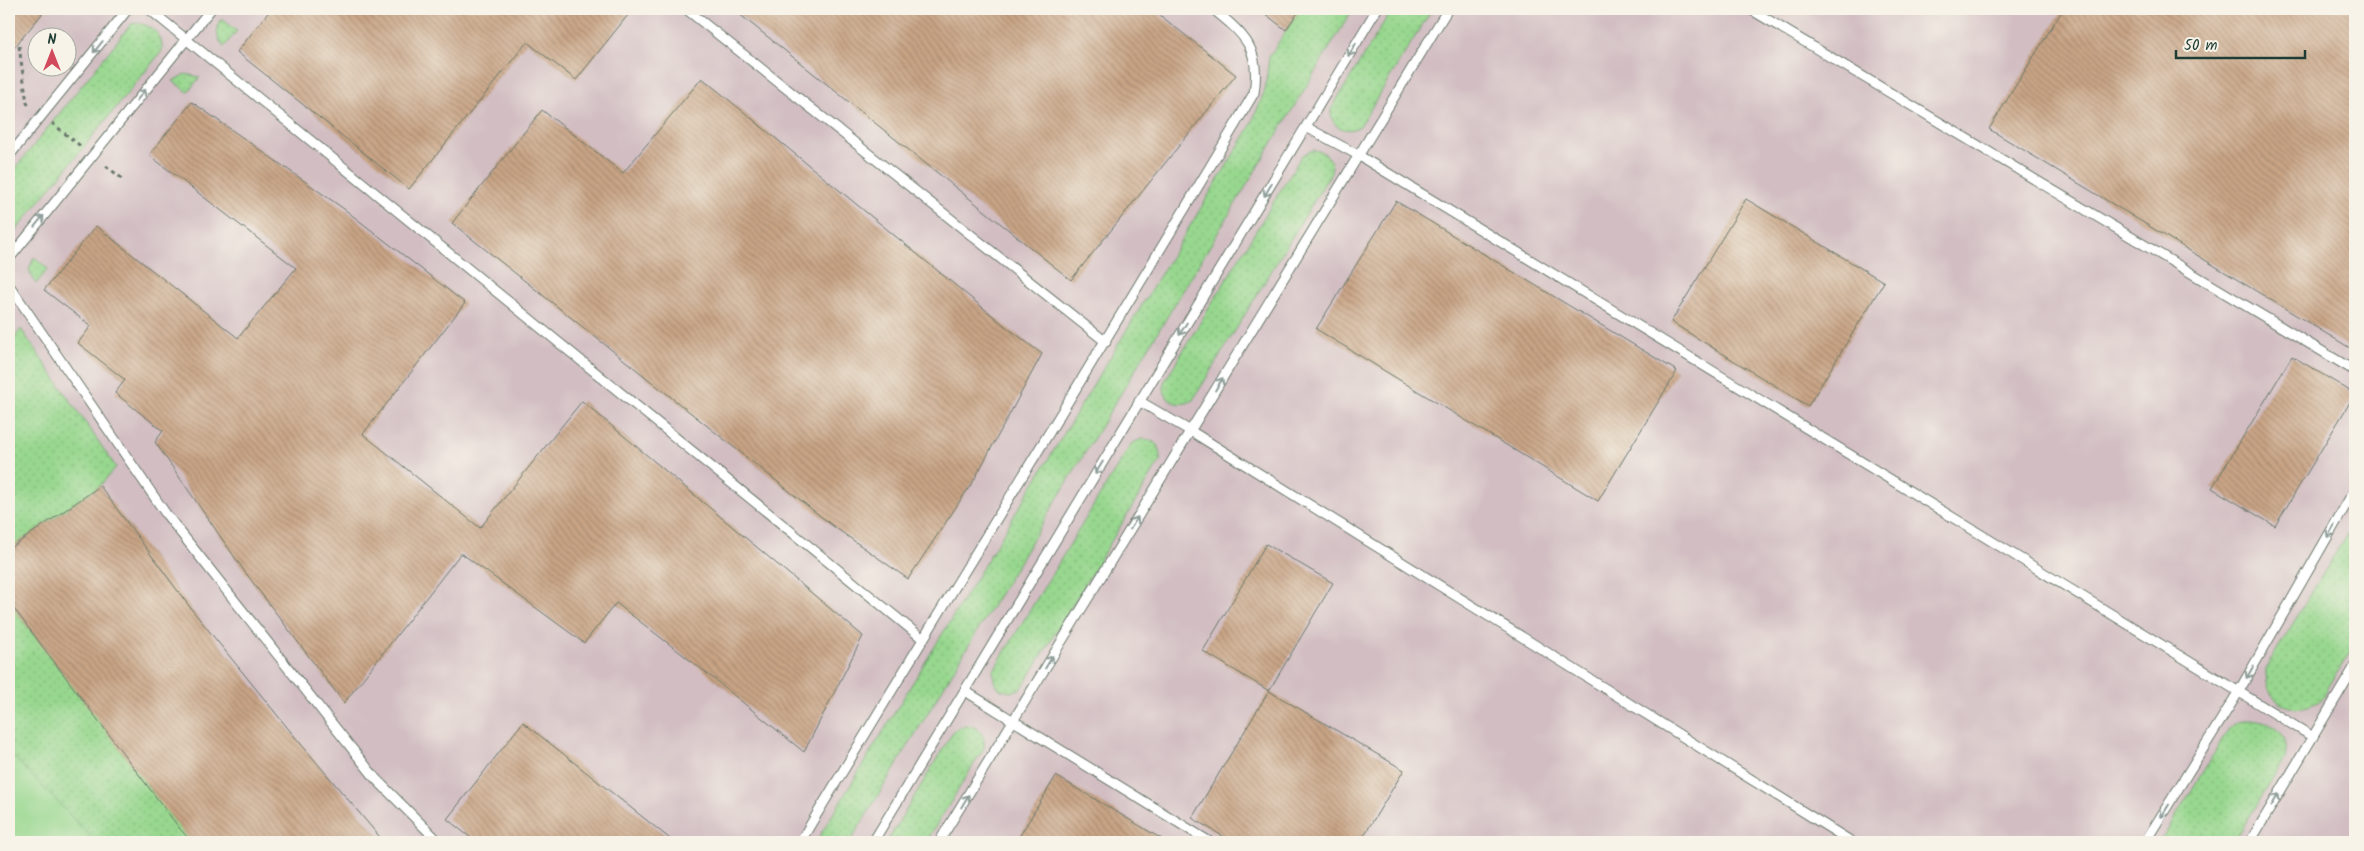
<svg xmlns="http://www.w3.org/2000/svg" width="2364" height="851" font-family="Kalam,sans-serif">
<defs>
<pattern id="grass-dots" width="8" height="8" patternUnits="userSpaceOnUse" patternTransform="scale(1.25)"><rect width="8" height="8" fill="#97d78e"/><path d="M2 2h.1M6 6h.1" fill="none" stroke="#82b97b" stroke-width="1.8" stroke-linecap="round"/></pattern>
<pattern id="building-back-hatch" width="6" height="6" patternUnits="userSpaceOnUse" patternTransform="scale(1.25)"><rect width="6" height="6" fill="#c9a485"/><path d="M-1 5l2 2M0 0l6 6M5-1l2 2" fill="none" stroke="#a3876e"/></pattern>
</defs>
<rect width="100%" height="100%" fill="#f7f3e8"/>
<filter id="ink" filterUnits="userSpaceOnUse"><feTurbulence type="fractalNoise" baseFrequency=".02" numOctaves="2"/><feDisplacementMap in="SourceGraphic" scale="10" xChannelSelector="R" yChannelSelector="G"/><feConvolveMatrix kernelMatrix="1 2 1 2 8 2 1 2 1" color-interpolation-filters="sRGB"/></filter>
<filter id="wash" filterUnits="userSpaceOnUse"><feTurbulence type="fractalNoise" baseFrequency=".0096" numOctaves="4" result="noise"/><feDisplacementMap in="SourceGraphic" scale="20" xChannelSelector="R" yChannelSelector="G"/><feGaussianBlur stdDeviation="1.12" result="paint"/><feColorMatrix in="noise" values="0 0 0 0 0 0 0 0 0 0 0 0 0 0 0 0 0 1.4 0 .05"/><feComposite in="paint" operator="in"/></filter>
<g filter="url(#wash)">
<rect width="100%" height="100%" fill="#f5e7d2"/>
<path fill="#d2bec2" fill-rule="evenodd" d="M9,9H2355V842H9ZM38,38H68V68H38Z"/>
<path fill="url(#grass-dots)" stroke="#5b8a61" d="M1300,9H1353L850,842H816L1250,127L1265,90L1269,57Z
M1392,9H1432L1360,126C1346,135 1329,127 1331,109Z
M222,19L237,31L224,47C216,39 215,28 222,19Z
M137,23C153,26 163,34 162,51L9,239V176L131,24Z
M185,74L200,77L188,92L173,81Z
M1313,150C1326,151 1334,159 1331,173L1193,400C1179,409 1161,401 1164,382L1302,155Z
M34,257L48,269L36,284L29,270Z
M21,329L116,467L100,486L9,549V345Z
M1141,439C1155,439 1163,447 1160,461L1022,688L1011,692L1001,690L994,682L993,671L1131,444Z
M2355,521V644L2320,701C2291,717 2264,703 2266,668Z
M9,602L182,830L192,842H9Z
M2248,720C2273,721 2291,732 2285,759L2234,842H2160L2230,727L2238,722Z
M965,725C978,726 986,734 984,748L926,842H887L954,730Z"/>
<path fill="#97d78e" stroke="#5b8a61" d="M11,754L96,842H9V757Z"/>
<g id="blocks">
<path fill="url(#building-back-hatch)" d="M9,9H46L9,54Z
M271,9H621L628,15L576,80L527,42L409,189L237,52Z
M733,9H1152L1236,75L1071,280Z
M1259,9H1300L1286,30Z
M2063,9H2355V351L1989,129Z
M702,78L1004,325L1042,354L974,480L908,579L833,526L452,223L542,110L623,173Z
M192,102L344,209L465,303L363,434L480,528L582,401L863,636L804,752L704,671L616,603L584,643L461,553L344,703L245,572L155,442L163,431L115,393L125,380L78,343L91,326L44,290L96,226L238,338L296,268L149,155Z
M1746,199L1884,282L1808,406L1671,322Z
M1396,201L1677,371L1598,501L1316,329Z
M2292,356L2355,394L2275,526L2212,488Z
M100,486L192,610L295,737L384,842H192L180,829L9,602V549Z
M1266,544L1333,583L1269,691L1203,651Z
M1269,691L1404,770L1360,842H1233L1192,818Z
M523,722L674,842H476L447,819Z
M1056,776L1167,842H1016Z"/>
</g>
</g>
<g filter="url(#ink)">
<use href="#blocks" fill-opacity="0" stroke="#6a786b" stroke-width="1"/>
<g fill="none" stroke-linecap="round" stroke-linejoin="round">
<defs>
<path id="lane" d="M149,9L923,639
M686,9L1106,342
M1750,9L2355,371
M1306,127L1358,155L2313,737
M9,156L128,9
M9,259L211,9
M9,285L166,514L376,779L439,842
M1139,401L1194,433L1852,842
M965,691L1210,842
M800,842C951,592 1105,344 1254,93C1261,49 1245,35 1213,9
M873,842L1377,9
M939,842L1448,9
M2145,842L2239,691L2355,489
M2250,842L2355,666"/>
</defs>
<use href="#lane" stroke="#6a786b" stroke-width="11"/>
<path stroke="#6a786b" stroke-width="3" stroke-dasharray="4 4" stroke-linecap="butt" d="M19,46L27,103L29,106
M52,123L83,148
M106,166L124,180"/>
<use href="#lane" stroke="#fff" stroke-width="9"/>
</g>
<defs><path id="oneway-shaft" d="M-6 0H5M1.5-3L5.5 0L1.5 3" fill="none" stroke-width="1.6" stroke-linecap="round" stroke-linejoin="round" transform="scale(1.25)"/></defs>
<g stroke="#8f9e9a">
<use href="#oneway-shaft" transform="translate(98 47) rotate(129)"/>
<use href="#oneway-shaft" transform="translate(1352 50) rotate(121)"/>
<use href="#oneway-shaft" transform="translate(141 95) rotate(-51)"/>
<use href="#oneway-shaft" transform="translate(1268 190) rotate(121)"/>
<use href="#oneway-shaft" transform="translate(39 221) rotate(-51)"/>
<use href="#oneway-shaft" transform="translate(1183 329) rotate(121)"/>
<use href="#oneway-shaft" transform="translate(1219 384) rotate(-59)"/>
<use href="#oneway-shaft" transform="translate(1099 468) rotate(121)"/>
<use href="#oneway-shaft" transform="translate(1134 523) rotate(-59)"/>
<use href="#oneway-shaft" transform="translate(2331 531) rotate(120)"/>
<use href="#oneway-shaft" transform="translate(1049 662) rotate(-59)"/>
<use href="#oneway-shaft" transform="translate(2250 672) rotate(120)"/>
<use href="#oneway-shaft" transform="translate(2275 800) rotate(-59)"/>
<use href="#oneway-shaft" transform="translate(965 801) rotate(-59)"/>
<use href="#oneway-shaft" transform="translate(2165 811) rotate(122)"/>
</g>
</g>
<rect width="2364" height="851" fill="none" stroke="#f7f3e8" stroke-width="30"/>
<g transform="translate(52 52)"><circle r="24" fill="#f7f3e8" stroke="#a1aaa0"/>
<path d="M0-4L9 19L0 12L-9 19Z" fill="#d1495b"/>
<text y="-8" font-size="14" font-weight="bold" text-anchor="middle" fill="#1f3d34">N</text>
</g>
<path d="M2176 50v8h129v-8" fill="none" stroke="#1f3d34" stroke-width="2.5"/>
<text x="2184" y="50" font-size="15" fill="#1f3d34" stroke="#f7f3e8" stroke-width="4" paint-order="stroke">50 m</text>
</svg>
